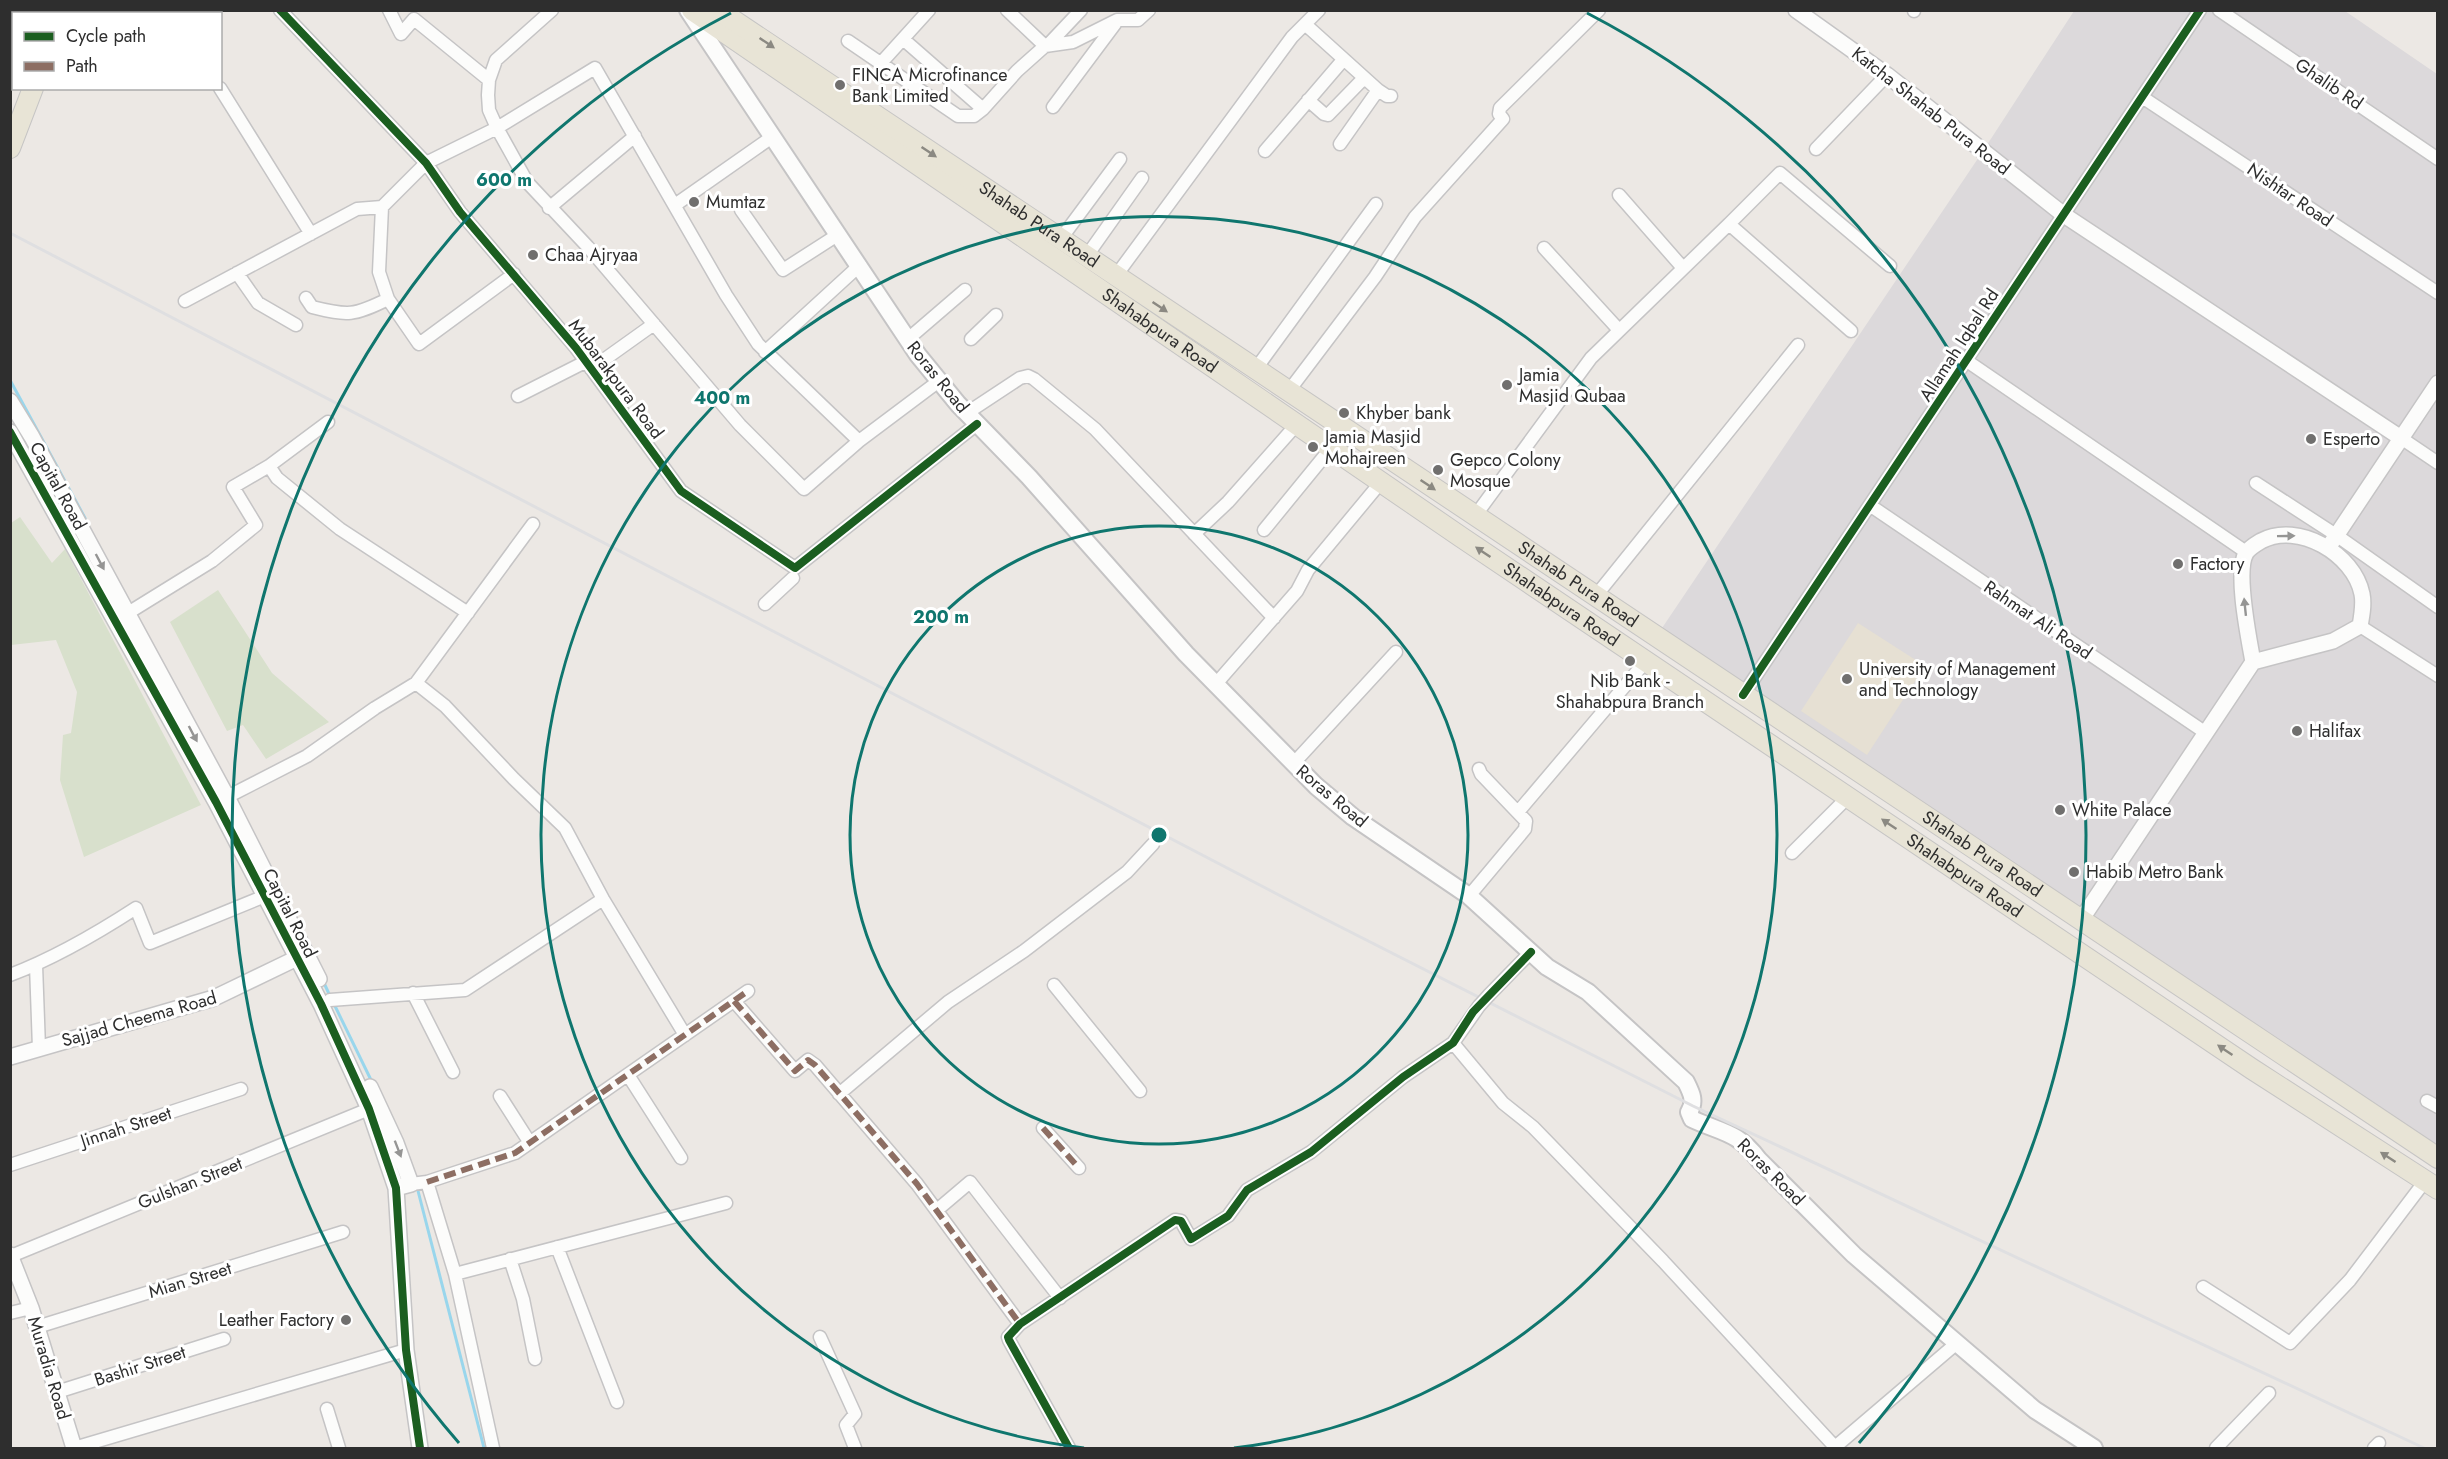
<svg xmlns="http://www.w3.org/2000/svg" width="2448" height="1459" font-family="Jost,sans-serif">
<rect width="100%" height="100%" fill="#ece8e4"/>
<path fill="#dcd9db" d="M2074,11H2345L2437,74V1158L1656,637L1983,151Z"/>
<path fill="#e6e0d3" d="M1858,623L1925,666L1867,755L1801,711Z"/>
<path fill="#d8e0cc" d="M20,517L52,563L65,549L201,805L84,857L60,780L63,735L71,733L77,692L56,640L11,645V523Z
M218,590L272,673L329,722L266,759L243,725L227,731L170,622Z"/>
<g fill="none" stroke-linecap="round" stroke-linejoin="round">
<path stroke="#99d6ec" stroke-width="3" d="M10,380L85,518
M324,983L330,996
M334,1004L372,1082
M417,1187L484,1448"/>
<defs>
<path id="minor" d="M28,10L33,14
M173,10L175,14
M280,10L426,163L460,212L576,348L681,491L795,568L977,424
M389,10L401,34L414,19L489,80
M552,10L496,60L489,80L488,95L489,110L497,128L527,182L588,247L740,425L804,489L859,441L939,381
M1007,10L1045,46
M2219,10L2438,159
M10,11L11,10
M1914,11V10
M1306,25L1378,90L1387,96H1391
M903,39L983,109
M848,41L958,116H974L983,109L1017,71L1045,46L1073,42L1117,20H1138L1149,10
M1047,46L1081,10
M881,63L929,10
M220,88L311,234
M2142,97L2438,293
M1308,100L1324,114L1328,115L1364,78
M1053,107L1115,24
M1340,144L1378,90
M1816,149L1887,75
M1265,151L1343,60
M1619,195L1683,268
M675,205L772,137
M549,208L635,136
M741,210L783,270L839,234
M1729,224L1780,173L1890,266
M1060,240L1120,159
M1544,248L1619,330
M1086,257L1142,178
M237,273L258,303L296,325
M514,274L419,344L388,299L379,272L382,207L426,163L497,128L595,68L726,295L758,344L859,441
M1115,277L1292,37L1319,10
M306,298L312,307C348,316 354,316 388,299
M185,301L357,209L382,207
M908,339L965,290
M971,339L996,315
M765,352L860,265
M1967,361L2246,552
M591,369L654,324
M1255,370L1376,204
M1288,392L1375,277L1415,217L1503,119L1499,114L1500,108L1599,10
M518,396L585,362
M967,413L1020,378L1028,376L1034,379L1095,429L1274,618
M2401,438L2438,463
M269,466L277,478L340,529L468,613
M2256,483L2336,535L2438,607
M1871,506L2206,733
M1475,516L1591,358L1729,224L1851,331
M1264,530L1331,448
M1194,534L1228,502L1297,424
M1595,597L1798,345
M765,604L793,578
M128,613L212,561L256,525L233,487L269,466L328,422
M2360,626L2438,676
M416,683L445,706L514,779L565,828L603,899L685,1035
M1215,685L1297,591L1308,570L1381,482
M1743,695L2200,10
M1293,764L1396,652
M227,797L307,756L375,708L416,683L533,524
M1518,812L1646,661
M1792,853L1848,797
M1469,896L1525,829L1526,821L1481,774L1479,769
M36,965L39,1048
M10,975C55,958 96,934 136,908L150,943L265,896
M1054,985L1140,1091
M413,993L453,1072
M1489,995L1531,952
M330,1000L465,990L603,899
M734,1001L795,1071L808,1060L815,1065L917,1184L1020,1324
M1453,1043L1503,1103L1533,1127L1663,1261L1836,1448
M628,1075L681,1158
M839,1094L948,1002L1024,951L1127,872L1153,844
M500,1096L530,1143
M2427,1101L2438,1107
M1043,1128L1079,1168
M10,1165L241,1089
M427,1182L455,1274L493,1448
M411,1184L427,1182L515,1153L748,991
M937,1210L970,1182L1060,1298
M557,1247L617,1402
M11,1256L369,1109
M510,1259L523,1299L535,1359
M455,1274L726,1203
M2203,1287L2290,1343L2350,1280L2425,1181
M10,1313L31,1308
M37,1327L343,1232
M820,1337L855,1414L846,1425L855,1448
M57,1392L224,1339
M327,1409L339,1448
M1835,1447L1957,1343
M74,1448L406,1350
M1069,1448L1009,1340L1008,1337L1020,1324L1175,1220L1181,1221L1191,1239L1228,1216L1247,1190L1311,1152L1403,1077L1453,1043L1479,1006
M2216,1448L2269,1393
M2374,1448L2379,1443"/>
<path id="tertiary" d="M1796,10L1887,75L2064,215L2401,438
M10,401L32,437L227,797L319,979
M10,432L216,802L321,1004L369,1109L396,1188L406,1350L420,1448
M2328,548L2438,383
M2081,920L2253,662L2333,641L2360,626C2362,615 2364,604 2362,594C2354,554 2298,521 2261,541C2256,544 2249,548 2246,553C2235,572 2249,639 2253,662
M10,1057L214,998L297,958
M370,1087L396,1143L411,1184L396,1188
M10,1255L31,1308L74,1448"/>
<path id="secondary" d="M688,10L918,355L958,404L1029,477L1186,654L1316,786L1353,817L1469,896L1547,967L1588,992L1686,1082C1691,1092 1696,1101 1689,1112L1692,1119C1722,1133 1737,1131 1759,1160L1854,1255L2035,1410L2094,1448"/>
<g id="primary">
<path id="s1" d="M692,10L1461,537L2252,1069L2438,1189"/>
<path id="s2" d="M718,10L2438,1158"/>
<path d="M59,14L60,10"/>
<path d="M10,148L33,88"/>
</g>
</defs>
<use href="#minor" stroke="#c5c4c5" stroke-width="15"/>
<use href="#tertiary" stroke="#c5c4c5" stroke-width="18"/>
<use href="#secondary" stroke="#c5c4c5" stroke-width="20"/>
<use href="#primary" stroke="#c6c5c4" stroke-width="22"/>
<use href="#minor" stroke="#fcfcfb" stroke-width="12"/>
<use href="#tertiary" stroke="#fcfcfb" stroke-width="15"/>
<use href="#secondary" stroke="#fcfcfb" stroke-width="16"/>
<use href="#primary" stroke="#e8e4d6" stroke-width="20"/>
<path stroke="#dfdfe1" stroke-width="3" d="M10,233L1323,918L1693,1106L2424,1448"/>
<defs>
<path id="minor-bridge" d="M1479,1006L1489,995"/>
</defs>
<use href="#minor-bridge" stroke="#c5c4c5" stroke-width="15" stroke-linecap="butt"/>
<use href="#minor-bridge" stroke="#fcfcfb" stroke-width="12"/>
<path stroke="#8d6e63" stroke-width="6" stroke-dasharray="12 6" stroke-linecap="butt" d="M734,1001L795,1071L808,1060L815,1065L917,1184L1020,1324
M1043,1128L1079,1168
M427,1182L515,1153L748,991"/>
<defs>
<path id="cycleway" d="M280,10L426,163L460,212L576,348L681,491L795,568L977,424
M10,432L216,802L321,1004L369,1109L396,1188L406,1350L420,1448
M1743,695L2200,10
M1069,1448L1009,1340L1008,1337L1020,1324L1175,1220L1181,1221L1191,1239L1228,1216L1247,1190L1311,1152L1403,1077L1453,1043L1473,1012L1531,952"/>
</defs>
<use href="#cycleway" stroke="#fff" stroke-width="11"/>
<use href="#cycleway" stroke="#1b5e20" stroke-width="8"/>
</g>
<defs><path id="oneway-solid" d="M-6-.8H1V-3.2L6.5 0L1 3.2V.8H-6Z" transform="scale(1.5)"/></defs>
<g fill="#8b8982">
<use href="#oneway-solid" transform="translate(767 43) rotate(34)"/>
<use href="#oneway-solid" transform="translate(929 152) rotate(34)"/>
<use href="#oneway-solid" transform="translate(1160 307) rotate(34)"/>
<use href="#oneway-solid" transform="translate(1428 485) rotate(34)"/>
<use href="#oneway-solid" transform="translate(1483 552) rotate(-146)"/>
<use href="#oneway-solid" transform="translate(1889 824) rotate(-146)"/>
<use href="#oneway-solid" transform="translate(2225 1050) rotate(-146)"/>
<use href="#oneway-solid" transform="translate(2388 1157) rotate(-147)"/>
</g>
<g fill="#959594">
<use href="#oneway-solid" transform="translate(2286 536) rotate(-1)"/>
<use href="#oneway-solid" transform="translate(100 562) rotate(62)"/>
<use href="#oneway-solid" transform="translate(2245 607) rotate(-96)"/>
<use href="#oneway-solid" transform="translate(193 734) rotate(62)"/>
<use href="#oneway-solid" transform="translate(398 1149) rotate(69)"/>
</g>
<g fill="none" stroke="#0f766e" stroke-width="3">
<circle cx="1159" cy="835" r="309"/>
<path d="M1084 1448A618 618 0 1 1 1234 1448"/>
<path d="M459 1443A927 927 0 0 1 731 13M1587 13A927 927 0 0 1 1859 1443"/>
</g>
<g fill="#706f6e" stroke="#fff" stroke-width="2">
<circle cx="840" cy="85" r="6"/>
<circle cx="694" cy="202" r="6"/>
<circle cx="533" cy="255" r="6"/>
<circle cx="1507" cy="385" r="6"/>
<circle cx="1344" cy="413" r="6"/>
<circle cx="2311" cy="439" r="6"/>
<circle cx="1313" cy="447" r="6"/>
<circle cx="1438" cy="470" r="6"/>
<circle cx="2178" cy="564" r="6"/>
<circle cx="1630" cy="661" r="6"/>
<circle cx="1847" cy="679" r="6"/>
<circle cx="2297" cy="731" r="6"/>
<circle cx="2060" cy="810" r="6"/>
<circle cx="2074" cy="872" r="6"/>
<circle cx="346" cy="1320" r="6"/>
</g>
<g text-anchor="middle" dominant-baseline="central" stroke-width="6" stroke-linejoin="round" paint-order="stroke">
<g font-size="18" fill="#2e2e2e" stroke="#fff" text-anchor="start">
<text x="852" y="75">FINCA Microfinance<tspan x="852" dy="21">Bank Limited</tspan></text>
<text x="706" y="202">Mumtaz</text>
<text x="545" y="255">Chaa Ajryaa</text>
<text x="1519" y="375">Jamia<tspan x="1519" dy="21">Masjid Qubaa</tspan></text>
<text x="1356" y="413">Khyber bank</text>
<text x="1325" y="437">Jamia Masjid<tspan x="1325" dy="21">Mohajreen</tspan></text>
<text x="2323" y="439">Esperto</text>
<text x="1450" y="460">Gepco Colony<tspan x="1450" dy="21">Mosque</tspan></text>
<text x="2190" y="564">Factory</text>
<text x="1859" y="669">University of Management<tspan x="1859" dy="21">and Technology</tspan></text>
<text x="1630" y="681" text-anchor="middle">Nib Bank -<tspan x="1630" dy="21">Shahabpura Branch</tspan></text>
<text x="2309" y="731">Halifax</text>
<text x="2072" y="810">White Palace</text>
<text x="2086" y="872">Habib Metro Bank</text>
<text x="334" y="1320" text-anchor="end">Leather Factory</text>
</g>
<g font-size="18" fill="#2e2e2e" stroke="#fff">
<text transform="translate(2329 84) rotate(34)">Ghalib Rd</text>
<text transform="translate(1931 111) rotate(38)">Katcha Shahab Pura Road</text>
<text transform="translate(2290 195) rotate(34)">Nishtar Road</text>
<text stroke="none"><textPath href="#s2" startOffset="386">Shahab Pura Road</textPath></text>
<text stroke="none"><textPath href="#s1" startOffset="567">Shahabpura Road</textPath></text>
<text transform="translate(1959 345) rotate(-57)">Allamah Iqbal Rd</text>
<text transform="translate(938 377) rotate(51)">Roras Road</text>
<text transform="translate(616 379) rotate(53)">Mubarakpura Road</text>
<text transform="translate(58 486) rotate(61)">Capital Road</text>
<text stroke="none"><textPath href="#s2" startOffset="1034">Shahab Pura Road</textPath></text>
<text stroke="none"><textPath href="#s1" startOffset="1053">Shahabpura Road</textPath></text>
<text transform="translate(2038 620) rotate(34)">Rahmat Ali Road</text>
<text transform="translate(1332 796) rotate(40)">Roras Road</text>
<text stroke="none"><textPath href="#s2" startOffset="1520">Shahab Pura Road</textPath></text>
<text stroke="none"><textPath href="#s1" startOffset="1539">Shahabpura Road</textPath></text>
<text transform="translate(290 913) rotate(63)">Capital Road</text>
<text transform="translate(139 1019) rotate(-16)">Sajjad Cheema Road</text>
<text transform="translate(126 1127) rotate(-18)">Jinnah Street</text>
<text transform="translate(1771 1172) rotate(45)">Roras Road</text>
<text transform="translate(190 1183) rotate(-22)">Gulshan Street</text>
<text transform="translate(190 1280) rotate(-17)">Mian Street</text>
<text transform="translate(140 1366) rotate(-18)">Bashir Street</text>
<text transform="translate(49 1368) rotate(73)">Muradia Road</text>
</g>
</g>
<circle cx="1159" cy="835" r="9" fill="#0f766e" stroke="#fff" stroke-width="3"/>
<g font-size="18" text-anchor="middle" font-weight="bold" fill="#0f766e" stroke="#fff" stroke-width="6" stroke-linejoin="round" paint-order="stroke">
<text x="504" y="186">600 m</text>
<text x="722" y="404">400 m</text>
<text x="941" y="623">200 m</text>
</g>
<rect width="2448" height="1459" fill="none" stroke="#2e2e2e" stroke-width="24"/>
<rect x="12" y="12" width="210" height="78" fill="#ffffff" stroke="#ababab" stroke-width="1.5"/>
<rect x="24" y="32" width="30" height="9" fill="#1b5e20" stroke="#ababab" stroke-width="1.5"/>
<text x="66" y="42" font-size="18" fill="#2e2e2e">Cycle path</text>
<rect x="24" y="62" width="30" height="9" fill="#8d6e63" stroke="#ababab" stroke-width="1.5"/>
<text x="66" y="72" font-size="18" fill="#2e2e2e">Path</text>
</svg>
